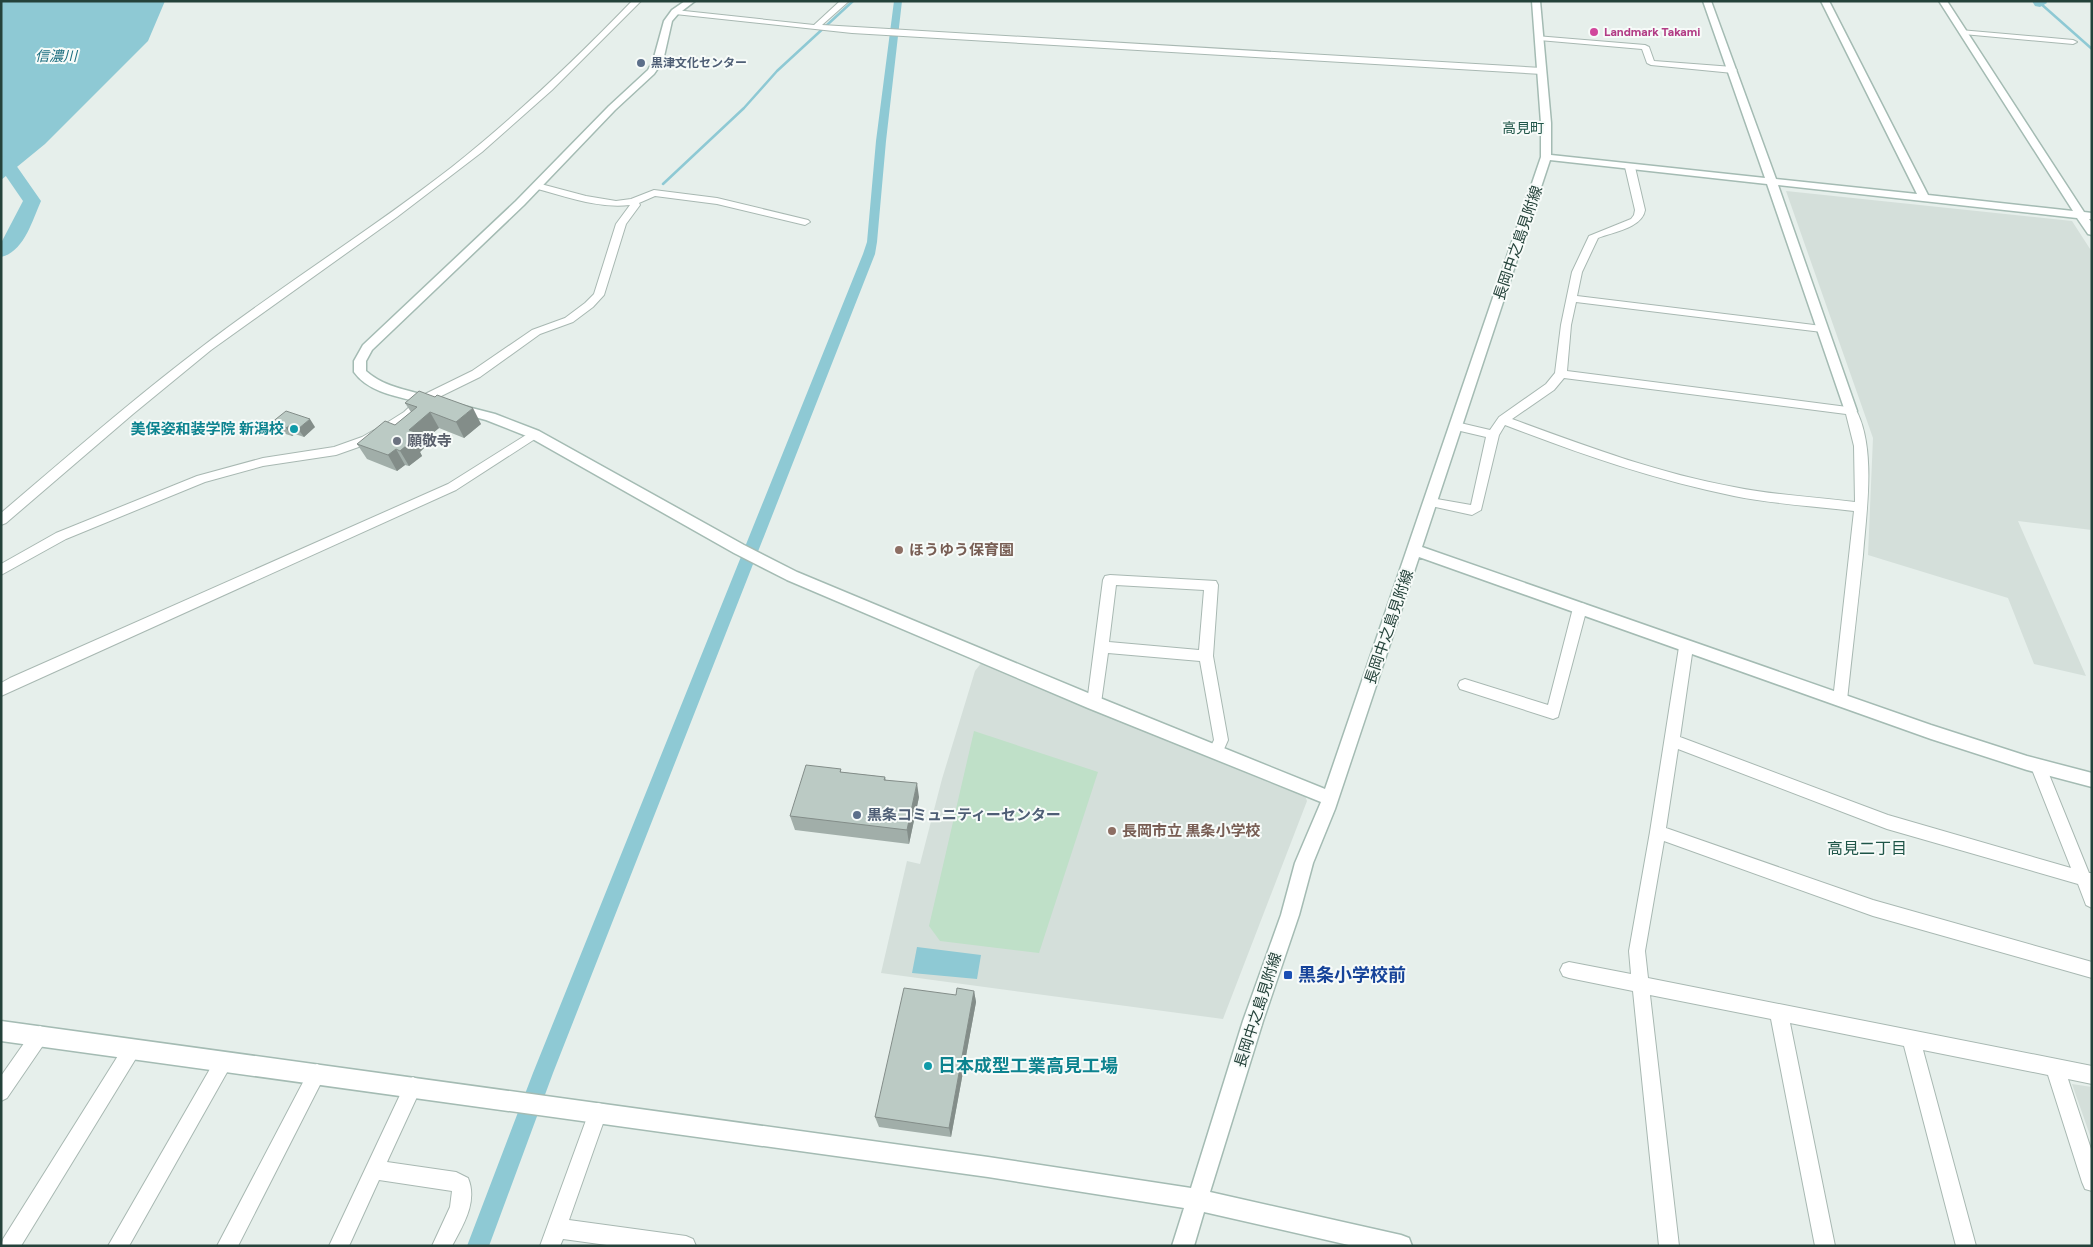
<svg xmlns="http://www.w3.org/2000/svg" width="2093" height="1247" font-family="Figtree,'Noto Sans JP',sans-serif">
<rect width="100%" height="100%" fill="#e6efeb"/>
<path fill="#d4dfda" d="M1786,191L2072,221L2092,252V530L2018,521L2086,676L2034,664L2008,598L1868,555L1873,438Z
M982,662L1304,793L1307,801L1223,1019L881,973L907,861L920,864L942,779L975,671Z
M2072,1084L2092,1087V1141Z"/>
<path fill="#bfe0c8" d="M974,731L1098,772L1039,953L940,941L929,926Z"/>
<path fill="#8ec9d4" d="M1,1H165L148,41L45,144L1,180Z
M917,947L981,955L977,979L912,973Z"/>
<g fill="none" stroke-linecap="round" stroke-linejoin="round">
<path stroke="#8ec9d4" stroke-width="2.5" d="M2040,3L2092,49
M663,184L744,108L777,71L853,1"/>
<path fill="#8ec9d4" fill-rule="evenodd" d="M894,1H902L886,141L877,242L875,254L553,1073L489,1246H467L533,1073L863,254L867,242L876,141Z"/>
<path fill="#8ec9d4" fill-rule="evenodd" d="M2032,1H2046L2047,3L2040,7L2035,6Z
M1,156L11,158L41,201C32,221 24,252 1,257V243L23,201L1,169Z"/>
<defs>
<path id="street" d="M632,1H641L552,90L482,152L397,217L211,350L133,414L6,523L1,525V513C68,456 133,399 203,346C284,284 371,230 452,167C516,116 575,60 632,1Z
M840,1H849L822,25L1542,68L1546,71L1542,74L852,33L675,14L671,12L675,10L814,25Z
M1960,30L2073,40L2077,42L2073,44L1963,34L1959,32Z
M1536,36L1645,45L1649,47L1654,61L1733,67L1737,70L1733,73L1651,65L1647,63L1642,49L1539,40L1535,38Z
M1630,164L1635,167L1645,210C1642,228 1613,232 1598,238L1582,272L1577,296L1822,326L1827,329L1822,332L1576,302L1571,325L1567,371L1855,408C1877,447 1866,513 1863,555C1858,604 1852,652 1847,700L1845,704L1840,706L1835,704L1833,700L1854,511C1814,506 1773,504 1734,496C1655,480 1580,454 1505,425L1499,435L1481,510L1472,515L1431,506L1427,505L1425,502L1427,499L1431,498L1471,505L1486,437L1452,429L1450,426L1452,423L1456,422L1490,430L1499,417L1546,384L1555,373L1561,325L1572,272L1589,236L1631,219L1634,215L1635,210L1625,167ZM1564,378L1846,414L1854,446L1855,502C1815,497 1773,495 1734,487C1658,473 1585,446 1512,419L1554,390Z
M537,183L586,196L616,201L631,199L654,190L717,198L808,220L810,222L805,225L717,204L655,196L639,203L640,205L626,224L604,295L593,307L573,322L540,334L480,377L429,402L412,418L393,430L370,443L336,455L263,466L205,482L66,539L1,575V564L56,533L197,476L263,458L334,447L362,437L385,424L404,412L421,396L472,371L532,330L565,318L585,303L594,294L616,224L630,205C598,209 565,196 534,188V184Z
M534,430L540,434L538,437L456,490L1,696V683L10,678L448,484Z
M1110,575L1216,581L1218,585L1213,656L1228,740L1221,756L1216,758L1211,756L1208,752L1214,740L1200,661L1108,653L1101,703L1099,707L1094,709L1089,707L1087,703L1103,580L1105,576ZM1116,585L1204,590L1199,650L1109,642Z
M1580,603L1585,604L1587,608L1558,717L1553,719L1460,689L1458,685L1460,681L1465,679L1548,705L1573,608L1575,604Z
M1686,641L1691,643L1693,647L1680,737L1888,815L2071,868L2031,767L2034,762L2039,761L2044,762L2089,873H2092V908L2086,905L2078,884L1887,829L1678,749L1666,828L1873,900L2092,962V978L1873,916L1664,841L1645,951L1648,978L2092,1066V1084L2068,1079L2092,1152V1191L2085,1189L2082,1182L2048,1075L1923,1050L1976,1246H1956L1904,1046L1790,1023L1835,1246H1815L1771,1019L1650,995L1679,1246H1659L1633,991L1569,978L1563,976L1560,970L1563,964L1569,962L1631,974L1629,951L1650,832L1679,647L1681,643Z
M40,1026L46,1029L49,1035L46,1041L7,1098L1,1101V1076L34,1029Z
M132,1040L138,1043L141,1049L138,1055L21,1246H1L3,1239L126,1043Z
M224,1052L230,1055L233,1061L230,1067L129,1246H108L218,1055Z
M317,1064L323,1067L326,1073L323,1079L238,1246H217L311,1067Z
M413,1077L419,1080L422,1086L387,1162L456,1172L468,1178C478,1202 463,1225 452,1246H432L450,1207L452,1191L379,1180L349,1246H329L407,1080Z
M598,1103L605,1105L607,1112L569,1220L686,1236L693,1239L696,1246H614L563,1239L560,1246H540L589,1112L591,1105Z"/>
<path id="secondary" d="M685,1H695L678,14L672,21L663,61L654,74L615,110L524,205L372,350L366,361V371C385,388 412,391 436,398L438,401L436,404L432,405C407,398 370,395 354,372V361L363,345L516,201L609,106L648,70L653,61L664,21L672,10Z
M1532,1H1540L1551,123V155L1765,178L1703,1H1711L1776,179L1917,194L1821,1H1829L1928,195L2073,211L1939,1H1947L2084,212L2092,213V219H2089L2092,223V235L2088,234L2077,218L1778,185L1857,411L1851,415L1845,411L1767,184L1550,160L1422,547L1931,725L2027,756L2092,773V787L2027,770L1931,739L1419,557L1335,809L1313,863L1299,915L1263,1021L1210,1192L1401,1235L1409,1238L1412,1246H1353L1204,1212L1194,1246H1172L1184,1208L988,1177L1,1041V1021L988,1157L1191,1188L1243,1021L1281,915L1295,863L1321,802L1088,708L787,580L734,553L529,437L486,420L452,411L450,408L456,404L495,414L539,431L744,545L797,572L1100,698L1325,789L1541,157V123Z"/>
</defs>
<use href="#street" stroke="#a8b8b2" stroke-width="2"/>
<use href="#secondary" stroke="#a4bbb3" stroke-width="3"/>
<use href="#street" fill="#fff" fill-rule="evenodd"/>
<use href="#secondary" fill="#fff" fill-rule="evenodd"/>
</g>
<path fill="#a1aea9" d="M435,397L481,424L464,438L439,428L421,443L424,448L420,452L422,456L409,466L405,465L397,471L367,459L357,444L395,425L411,412L405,403Z
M271,423L315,427L304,437L295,434L292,436L276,431Z
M841,769V772L885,777L886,780L919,797L909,844L795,830L790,816Z
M974,991L976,1002L951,1137L879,1127L875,1117L956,995Z"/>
<path fill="#838d89" d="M473,408L481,424L464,438L456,422Z
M430,412L439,428L421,443L424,448L420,452L422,456L409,466L400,451L409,430Z
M310,419L315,427L304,437L298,429Z
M289,426L295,434L292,436L286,428Z
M396,449L405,465L397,471L388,455Z
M917,783L919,797L909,844L907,830Z
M974,991L976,1002L951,1137L949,1128Z"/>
<path fill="#bbcac4" stroke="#838d89" d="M419,391L435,397L437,395L473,408L456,422L430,412L409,430L415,432L408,438L413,440L400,451L396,449L388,455L357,444L385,421L395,425L417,407L405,403Z
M286,411L310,419L298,429L289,426L286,428L271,423Z
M806,765L841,769L840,772L885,777L884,780L917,783L907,830L790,816Z
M904,988L956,995L957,988L974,991L949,1128L875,1117Z"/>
<circle fill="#d1479c" stroke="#f7fbf9" stroke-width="2" cx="1594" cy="32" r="5"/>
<g fill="#5c6f8a" stroke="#f7fbf9" stroke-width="2">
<circle cx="641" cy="63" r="5"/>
<circle cx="857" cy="815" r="5"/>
</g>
<g fill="#0f9aa8" stroke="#f7fbf9" stroke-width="2">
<circle cx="294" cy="429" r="5"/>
<circle cx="928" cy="1066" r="5"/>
</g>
<circle fill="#6b7280" stroke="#f7fbf9" stroke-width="2" cx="397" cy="441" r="5"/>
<g fill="#8d6e63" stroke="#f7fbf9" stroke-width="2">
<circle cx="899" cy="550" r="5"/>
<circle cx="1112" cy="831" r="5"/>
</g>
<rect fill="#1a4fb4" stroke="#f7fbf9" stroke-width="2" x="1283" y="970" width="10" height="10" rx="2.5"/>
<g text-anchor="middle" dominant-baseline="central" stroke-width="4" stroke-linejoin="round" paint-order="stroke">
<g font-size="12" font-weight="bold" fill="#b23c85" stroke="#f7fbf9" text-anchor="start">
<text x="1604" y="32">Landmark Takami</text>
</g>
<g font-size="12" font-weight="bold" fill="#4e5e75" stroke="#f7fbf9" text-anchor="start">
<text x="651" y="63">黒津文化センター</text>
</g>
<g font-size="14" font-style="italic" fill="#1c6f80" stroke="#f7fbf9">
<text x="56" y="56">信濃川</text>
</g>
<g font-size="14" fill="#1f5548" stroke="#f7fbf9">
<text x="1523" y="128">高見町</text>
</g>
<g font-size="15" fill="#24423a" stroke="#f7fbf9">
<text transform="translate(1518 243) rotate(-71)">長岡中之島見附線</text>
<text transform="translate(1389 627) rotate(-71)">長岡中之島見附線</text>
<text transform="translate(1258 1010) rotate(-72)">長岡中之島見附線</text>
</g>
<g font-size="15" font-weight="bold" fill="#0d838f" stroke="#f7fbf9" text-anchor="end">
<text x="284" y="429">美保姿和装学院 新潟校</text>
</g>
<g font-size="15" font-weight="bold" fill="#5b616d" stroke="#f7fbf9" text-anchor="start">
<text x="407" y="441">願敬寺</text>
</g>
<g font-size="15" font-weight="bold" fill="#785e54" stroke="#f7fbf9" text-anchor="start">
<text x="909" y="550">ほうゆう保育園</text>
<text x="1122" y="831">長岡市立 黒条小学校</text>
</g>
<g font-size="15" font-weight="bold" fill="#4e5e75" stroke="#f7fbf9" text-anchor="start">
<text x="867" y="815">黒条コミュニティーセンター</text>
</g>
<g font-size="16" fill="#1f5548" stroke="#f7fbf9">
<text x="1867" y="848">高見二丁目</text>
</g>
<g font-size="18" font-weight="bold" fill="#164399" stroke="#f7fbf9" text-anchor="start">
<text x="1298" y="975">黒条小学校前</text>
</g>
<g font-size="18" font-weight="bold" fill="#0d838f" stroke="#f7fbf9" text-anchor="start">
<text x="938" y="1066">日本成型工業高見工場</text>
</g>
</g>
<rect width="2093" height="1247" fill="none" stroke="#24423a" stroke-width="5"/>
</svg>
